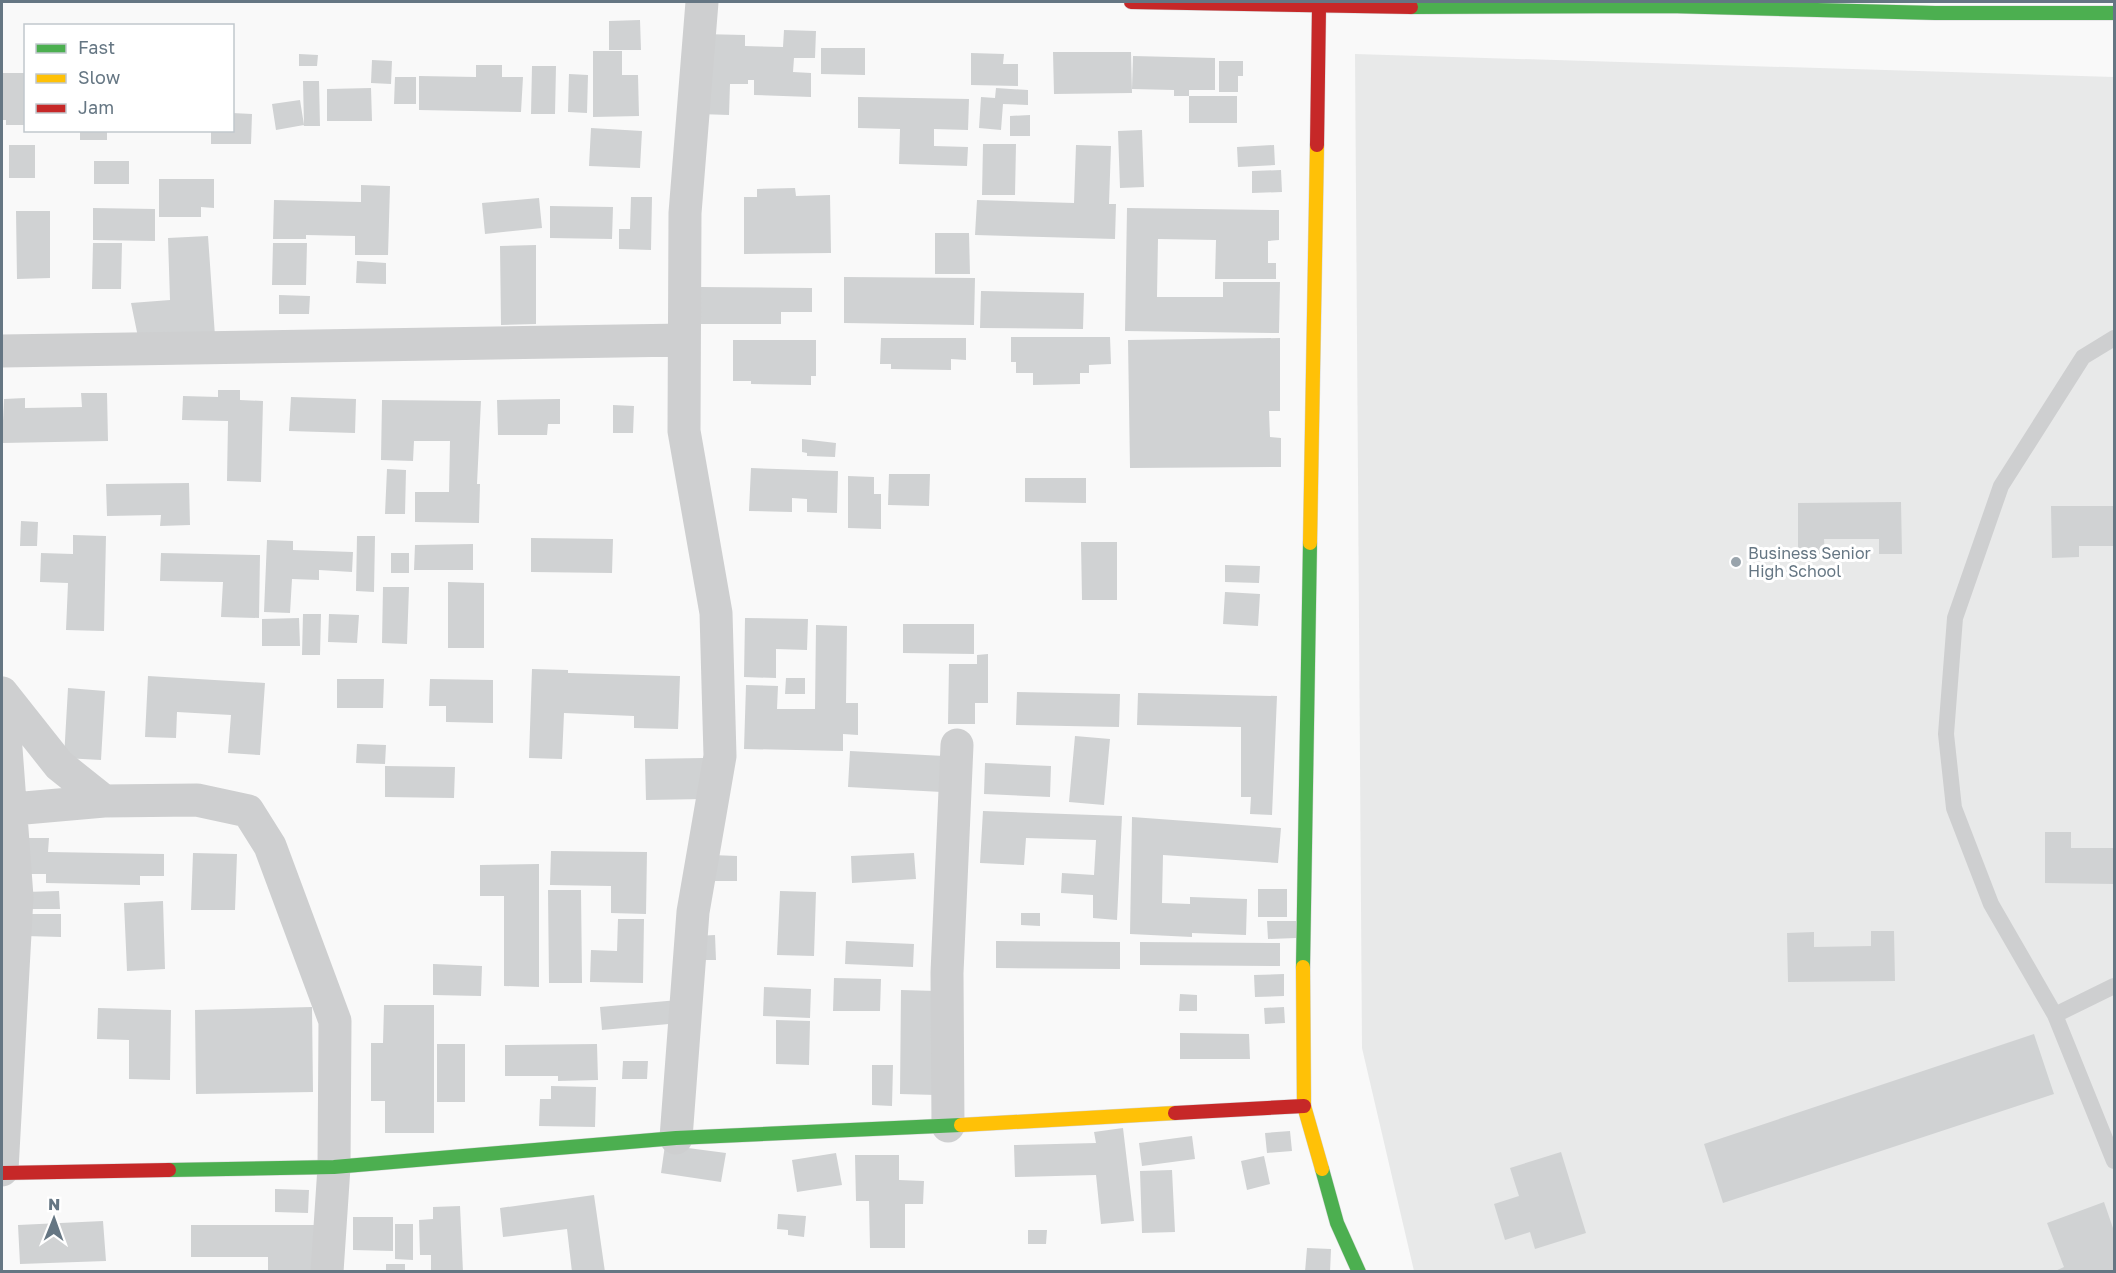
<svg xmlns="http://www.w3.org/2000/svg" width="2116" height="1273" font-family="'Golos Text',sans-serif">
<rect width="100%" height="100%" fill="#f9f9f9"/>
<path fill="#e8e9e9" d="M1355,54L2114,77V1271H1414L1362,1048Z"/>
<path fill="#d0d2d3" d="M640,20L641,50H609V21Z
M784,30L816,31L815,58H794L793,72L811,73V97L754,95V80H748V84H730L729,115L699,114L701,34L745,35V46L783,47Z
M821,48H865V75L821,74Z
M593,51H622V75H638L639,116L593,117Z
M1053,52H1131L1132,93L1054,94Z
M971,53L1004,54L1003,64H1018V86L971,85Z
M299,54L318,55L317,66H299Z
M1133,56L1215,58V90H1189V96H1237V123H1189V96H1174V90L1132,89Z
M372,60L392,61L391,84L371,83Z
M1219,61H1243V76H1238V92H1219Z
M476,65H502V77H523L521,112L419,110V76L476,77Z
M532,66H556L555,114H531Z
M2,73H26V125H6V120H2Z
M569,74L588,75L587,113L568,112Z
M395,77H416V104H394Z
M303,81H319L320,126H304Z
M371,88L372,121H327V89Z
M996,88L1028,90V105L1003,104L1001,130L979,128L981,97L995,98Z
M858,97L969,99L968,130L934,129V146L968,147L967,166L899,164L900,129L858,128Z
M300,100L304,125L276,130L272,104Z
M232,113L252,114L251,144H211V130H232Z
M1030,115V136H1010V116Z
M591,128L642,131L640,168L589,166Z
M80,130H107V140H80Z
M1142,130L1144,187L1120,188L1118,131Z
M983,144H1016L1015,195H982Z
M9,145H35V178H9Z
M1076,145L1111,146L1109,204H1116L1115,239L975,235L977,200L1074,203Z
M1274,145L1275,165L1238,167L1237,147Z
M94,161H129V184H94Z
M1281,170L1282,192L1252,193V171Z
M159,179H214V208L201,207V217H159Z
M361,185L390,186L388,255H355V236L306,235V239H273L274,200L361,202Z
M795,188L796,196L830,195L831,253L744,254V197H757V189Z
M631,197H652L651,250L619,249V229H630Z
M539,198L542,228L485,234L482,203Z
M550,206L613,207L612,239L550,238Z
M93,208L155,209V241L93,240Z
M1127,208L1279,210V240L1268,241V263H1276V279H1215L1216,240L1158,239L1157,297H1223V282H1280L1279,333L1125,331Z
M16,211H50V278L17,279Z
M935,233H969L970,274H935Z
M208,236L215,336L138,337L131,303L170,300L168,238Z
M93,243H122L121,289H92Z
M273,243H307L306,285H272Z
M536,245V324L501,325L500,246Z
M357,261L386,263V284L356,283Z
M844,277L975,278L974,325L844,323Z
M699,287L812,288V312H781V324H699Z
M981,291L1084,293L1083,329L980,328Z
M279,295L310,296L309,314H279Z
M1011,337H1110L1111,364L1089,365V373H1080V384L1033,385V373H1016V362H1011Z
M881,338H966V360L951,359V370L891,369V364H880Z
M1280,338V411H1269L1270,437L1281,438V467L1130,468L1128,340Z
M733,340H816V376H811V385L751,384V381H733Z
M218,390H240V400L263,401L261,482L227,481L228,421L182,420L183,396L218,397Z
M81,393H107L108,441L2,443L4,399L25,398V408L82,407Z
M291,397L356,399L355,433L289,431Z
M560,399V424H548L547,435H498L497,400Z
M382,400L481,401L477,484H480L479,523L415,522V492H449L450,441H414L413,461L381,460Z
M613,405L634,406L633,433H613Z
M802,439L836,443L835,457L807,456V453L802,452Z
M751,468L838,471L837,513L807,512V499L792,498V512L749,511Z
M387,469L406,470L405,514H385Z
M889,474H930L929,506L888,505Z
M848,476L874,477V494H881V529L848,528Z
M1025,478H1086V503L1025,502Z
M189,483L190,525L160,526L161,515L107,516L106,484Z
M1901,502L1902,554H1879V539H1824L1825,554H1798V503Z
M2051,506H2114V546H2079V557L2052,558Z
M21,521L38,522L37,546H20Z
M73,535L106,536L104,631L66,630L68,583L40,582L41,553L73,554Z
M357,536H375L374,592L356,591Z
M531,538L613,539L612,573L531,572Z
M267,540L293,541V550L353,552L352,572L319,570V580L292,579L290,613L264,612Z
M1081,542H1117V600H1082Z
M473,544V570H414L415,545Z
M161,553L260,555L259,618L221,617L223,582L160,581Z
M391,553H409V573H391Z
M1225,565L1260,566L1259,583L1225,582Z
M448,582L484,583V648H448Z
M383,587H409L407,644L382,643Z
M1225,592L1260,594L1258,626L1223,624Z
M303,614H321L320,655H302Z
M329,614L359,615L357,643L328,642Z
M299,618L300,646H262V619Z
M745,618L808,619L807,650L776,649V678L744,677Z
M903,624H974V654L903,653Z
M816,625L847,626L846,703H858V735L843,734V751L744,749L746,685L778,686L777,709H815Z
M988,654V703H975V724H948L949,664H977V655Z
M532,669L568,670V673L680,676L678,729L634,728V716L564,713L562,759L529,758Z
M148,676L265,683L260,755L228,753L231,715L177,712L176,738L145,737Z
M786,678H805V694H785Z
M337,679H384L383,708H337Z
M430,679L493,680V723L446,722V706H429Z
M68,688L105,691L101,760L64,758Z
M1017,692L1120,694L1119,727L1016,725Z
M1138,693L1277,696L1272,815L1250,814L1251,797H1241V727L1137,725Z
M1075,736L1110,739L1104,805L1069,802Z
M357,744L386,745L385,764L356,763Z
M850,751L944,756L942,792L848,787Z
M704,758L705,799L646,800L645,759Z
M985,763L1051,766L1050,797L984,794Z
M385,766L455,767L454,798L385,797Z
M983,811L1122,816L1117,920L1093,918V895L1061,893L1062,873L1094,875L1096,840L1026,838L1024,865L980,863Z
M1132,817L1281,828L1278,863L1163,855L1162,903L1190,904V897L1247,899L1246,935L1192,933V937L1130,934Z
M2045,832H2071V848H2114V884L2045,883Z
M27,838H49L48,852L164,854V876H140V885L46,883V874H26Z
M551,851L647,852L646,914L611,913V886L550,885Z
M193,853L237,854L235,910H191Z
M914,853L916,879L852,883L851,856Z
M712,855L737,856V881H711Z
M539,864V987L504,986V896H480V865Z
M1258,889H1287V917H1258Z
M548,890H581L582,983H549Z
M59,891L60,909H25V892Z
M780,891L816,892L814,956L777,955Z
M163,901L165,969L127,971L124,903Z
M1021,913H1040V926L1021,925Z
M25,914H61V937L25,936Z
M618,919H644L643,983L590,982L591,950L617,951Z
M1267,921H1296V938L1268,939Z
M1871,931H1894L1895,981L1788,982L1787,933L1814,932V947L1871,946Z
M715,935L716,960H697L696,936Z
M846,941L914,944L913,967L845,964Z
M996,941L1120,942V969L996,968Z
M1140,942L1280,943V966L1140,965Z
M433,964L482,966L481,996L433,995Z
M1284,974V996L1255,997L1254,975Z
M834,978L881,979L880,1011H833Z
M764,987L811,989L810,1018L763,1016Z
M901,990L937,991L936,1095L900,1094Z
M1180,994L1197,995V1011H1179Z
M678,1000L680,1023L602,1030L600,1007Z
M384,1005H434V1133H385V1101H371V1043H383Z
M312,1007L313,1092L196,1094L195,1010Z
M1284,1007L1285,1023L1265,1024L1264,1008Z
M98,1008L171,1010L170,1080L129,1079V1040L97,1039Z
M776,1020L810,1021L809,1065L776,1064Z
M1180,1033L1249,1034L1250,1059H1180Z
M2034,1034L2054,1094L1723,1203L1704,1144Z
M437,1044H465V1102H437Z
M597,1044L598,1080L558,1081V1076H505V1045Z
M623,1061H648L647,1079H622Z
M872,1065H893L892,1106L872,1105Z
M551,1086L596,1087L595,1127L539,1126L540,1099H551Z
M1123,1128L1134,1221L1101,1224L1096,1175L1015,1177L1014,1145L1096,1143L1094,1132Z
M1290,1131L1292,1151L1267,1153L1265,1133Z
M1192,1136L1195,1159L1142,1166L1139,1143Z
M665,1145L726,1153L721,1182L661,1173Z
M1561,1152L1586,1233L1535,1249L1530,1232L1505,1240L1494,1204L1519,1196L1510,1168Z
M836,1153L842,1185L797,1192L792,1160Z
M855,1155H899V1180L924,1181L923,1204H905V1248H870L869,1201H856Z
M1264,1156L1270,1184L1247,1190L1241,1161Z
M1172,1170L1175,1232L1142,1233L1140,1171Z
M275,1189L309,1190L308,1213L275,1212Z
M594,1195L605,1272H572L567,1229L503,1237L500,1208Z
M2104,1202L2114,1231V1272H2053L2064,1267L2047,1223Z
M460,1206L463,1272H431V1255H420L419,1220L433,1219V1207Z
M778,1214L806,1216L804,1237L788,1235V1230L777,1229Z
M353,1217H393V1251L353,1250Z
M103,1221L106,1261L20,1264L18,1225Z
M395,1224H413V1260L395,1259Z
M191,1225H317V1272H268V1257H191Z
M1028,1230H1047L1046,1244H1028Z
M1307,1248L1331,1249L1330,1272H1305Z
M386,1264H405V1272H386Z"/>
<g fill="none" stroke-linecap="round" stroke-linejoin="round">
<defs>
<path id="fast" d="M1411,7L1668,6L1935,13H2114
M1303,967L1310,543
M1322,1169L1337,1223L1359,1272
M169,1170L334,1167L676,1138L961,1125"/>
<path id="slow" d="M1310,543L1317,145
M1303,967L1304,1106L1322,1169
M961,1125L1175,1113"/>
<path id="jam" d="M1131,2L1411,7
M1317,145L1319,7
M1175,1113L1304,1106
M2,1173L169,1170"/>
</defs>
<use href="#fast" stroke="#d5d6d7" stroke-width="15"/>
<use href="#slow" stroke="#d5d6d7" stroke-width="15"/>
<use href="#jam" stroke="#d5d6d7" stroke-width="15"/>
<path stroke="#cecfd0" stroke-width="16" d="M2114,338L2083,357L2001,486L1955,618L1946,734L1954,808L1991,904L2055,1015L2114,1161
M2055,1015L2114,986"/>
<path stroke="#cecfd0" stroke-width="33" d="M2,351L684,340
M2,693L59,765L104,801L197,800L248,811L270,846L335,1021L334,1167L327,1272
M2,694L17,897L2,1170
M2,810L104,801
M948,1126L947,973L957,745
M676,1138L693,912L720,756L716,613L684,431L685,213L702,2"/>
<use href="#fast" stroke="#4caf50" stroke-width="14"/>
<use href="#slow" stroke="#ffc107" stroke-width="14"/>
<use href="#jam" stroke="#c62828" stroke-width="14"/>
</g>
<circle fill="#99a4ac" stroke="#fff" stroke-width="2" cx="1736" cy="562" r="6"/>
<g text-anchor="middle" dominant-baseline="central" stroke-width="6" stroke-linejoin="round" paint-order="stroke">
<g font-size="16" fill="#657683" stroke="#fff" text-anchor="start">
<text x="1748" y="553">Business Senior<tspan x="1748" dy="18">High School</tspan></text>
</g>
</g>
<rect width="2116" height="1273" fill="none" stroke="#657683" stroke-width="6"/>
<rect x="24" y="24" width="210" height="108" fill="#ffffff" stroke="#c1c8cd" stroke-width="1.5"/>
<rect x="36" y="44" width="30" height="9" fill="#4caf50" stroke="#c1c8cd" stroke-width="1.5"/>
<text x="78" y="54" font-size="18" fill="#657683">Fast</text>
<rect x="36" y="74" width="30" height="9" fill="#ffc107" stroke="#c1c8cd" stroke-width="1.5"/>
<text x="78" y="84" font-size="18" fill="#657683">Slow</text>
<rect x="36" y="104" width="30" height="9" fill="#c62828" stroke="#c1c8cd" stroke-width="1.5"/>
<text x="78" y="114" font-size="18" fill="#657683">Jam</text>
<g transform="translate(54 1219) rotate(1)" stroke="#ffffff" stroke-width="4.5" paint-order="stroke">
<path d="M0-4.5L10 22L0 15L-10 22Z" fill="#657683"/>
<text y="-9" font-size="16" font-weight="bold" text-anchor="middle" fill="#657683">N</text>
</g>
</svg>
